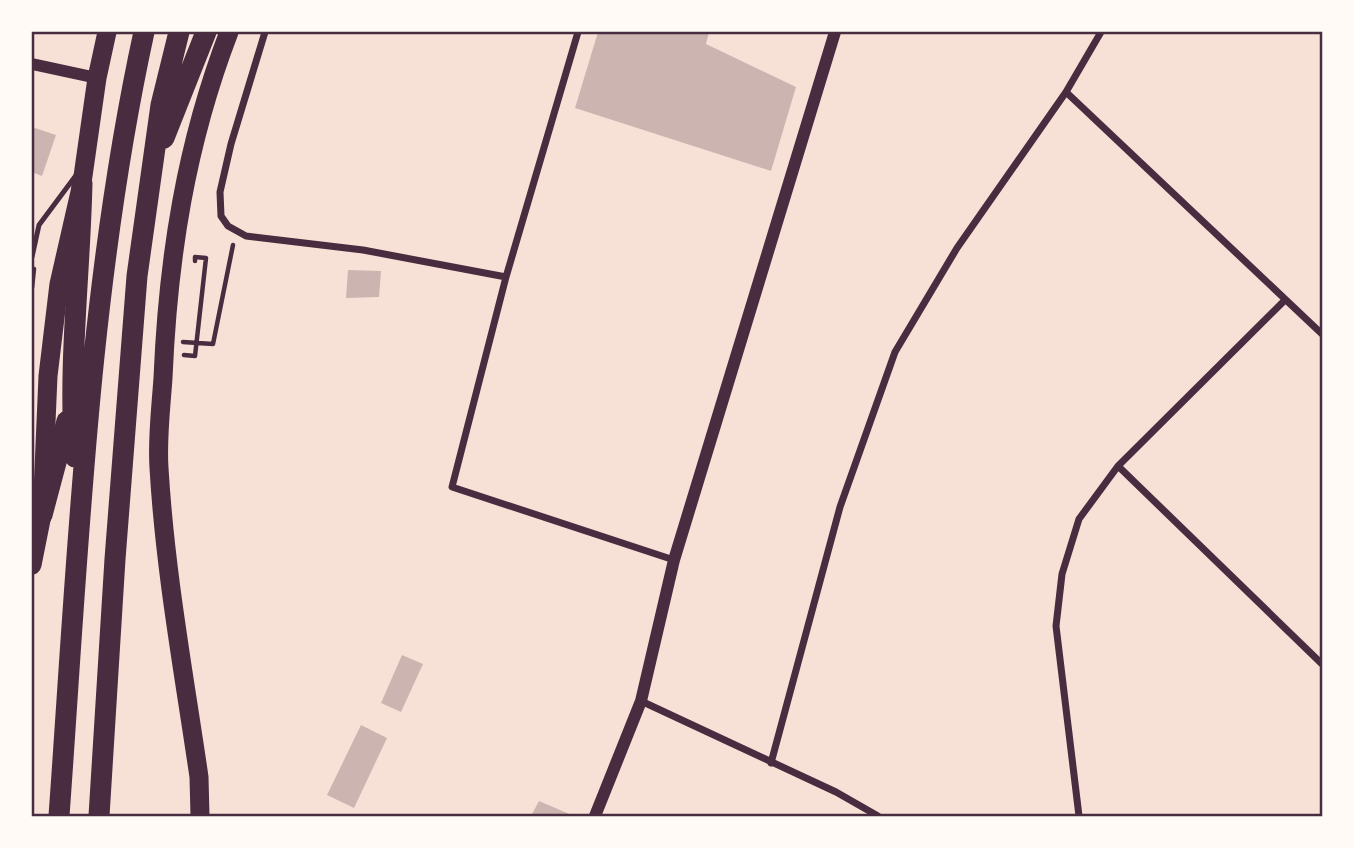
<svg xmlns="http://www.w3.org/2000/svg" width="1354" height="848" font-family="'Titillium Web',sans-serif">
<rect width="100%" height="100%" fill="#f7e1d7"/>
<path fill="#ccb4b1" d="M598,32H709L706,44L796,87L771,171L575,108Z
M32,127L56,135L42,176L32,172Z
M348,270L381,271L379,297L346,298Z
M402,655L423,664L401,712L381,703Z
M361,725L387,738L354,808L327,795Z
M539,801L574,816H531Z"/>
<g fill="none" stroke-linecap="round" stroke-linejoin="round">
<path stroke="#4a2c40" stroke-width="4.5" d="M32,288L34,269
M183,342L213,344L233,245
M184,355L195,356L206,258L195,257V261"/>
<path stroke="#4a2c40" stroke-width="5" d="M32,257L39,225L77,174"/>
<path stroke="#4a2c40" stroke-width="7" d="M265,32L231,144L220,192L221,216L228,226L246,236L363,250L506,277
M578,32L506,277L452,487L674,560
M1066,92L1322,334
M1118,466L1322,664
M641,701L836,792L878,816
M771,763L840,507L895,352L957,248L1066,92L1101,32
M1079,816L1056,626L1062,574L1079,519L1118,466L1285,300"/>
<path stroke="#4a2c40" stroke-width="12" d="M32,64L97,78
M595,816L641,701L674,560L835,32"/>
<path stroke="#4a2c40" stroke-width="19" d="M32,565L42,515L48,376L59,284L82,183L97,78L107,32
M200,816L199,777C184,674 165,571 159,468C157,438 161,407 163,378C168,257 186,144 229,32"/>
<path stroke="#4a2c40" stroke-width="21" d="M164,138L206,32
M75,457C68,366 80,274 82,183
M42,515L67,421
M59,816C78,554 88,289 144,32
M99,816L115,559L137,276L161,105L179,32"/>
</g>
<rect width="1354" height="848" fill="none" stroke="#fffaf5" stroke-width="66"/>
<rect x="33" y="33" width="1288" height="782" fill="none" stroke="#4a2c40" stroke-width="2.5"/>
</svg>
